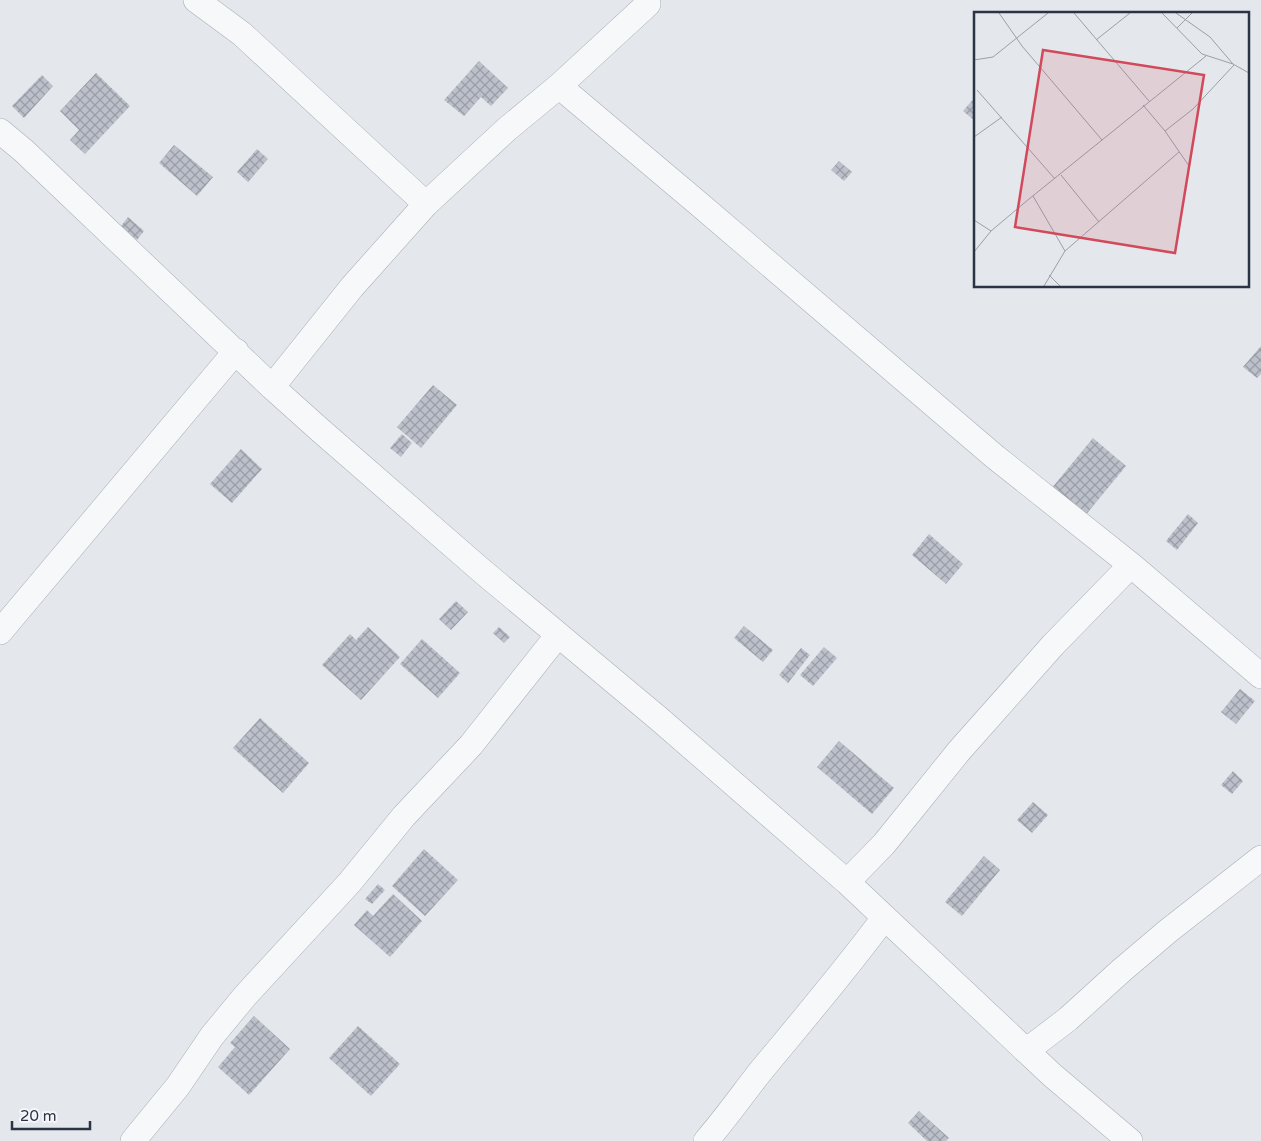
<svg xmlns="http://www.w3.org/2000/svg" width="1261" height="1141" font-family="'Varela Round',sans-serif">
<defs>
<pattern id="building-cross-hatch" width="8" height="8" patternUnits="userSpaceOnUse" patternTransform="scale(1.25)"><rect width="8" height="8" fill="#bbc0ca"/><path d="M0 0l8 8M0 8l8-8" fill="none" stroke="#989da6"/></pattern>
</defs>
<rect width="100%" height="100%" fill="#e4e7ec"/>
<path fill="url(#building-cross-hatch)" d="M479,61L508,88L491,106L481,97L464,116L444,100Z
M96,73L130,106L85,154L70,140L79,130L60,111Z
M42,75L53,86L24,118L12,106Z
M975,97V121L963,111Z
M174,145L213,177L197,196L159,163Z
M257,149L268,159L248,182L237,172Z
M839,161L852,172L844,181L831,170Z
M128,217L144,231L137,240L121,226Z
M1261,346V374L1257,378L1243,367Z
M433,385L457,405L421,448L397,427Z
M402,434L412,443L401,457L390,448Z
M1093,438L1126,466L1084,517L1051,489Z
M241,449L262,469L232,503L210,484Z
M1188,514L1198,523L1177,550L1166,541Z
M929,534L963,564L946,584L912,555Z
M456,601L468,612L451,630L439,619Z
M744,626L773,650L763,662L734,638Z
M368,627L400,657L361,700L322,665L350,634L356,640Z
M499,627L510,637L504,643L493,633Z
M422,639L460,673L438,698L400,664Z
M824,647L837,658L813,686L800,675Z
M801,648L810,655L788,683L779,675Z
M1240,689L1255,701L1236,724L1221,712Z
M260,718L309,763L283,793L233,748Z
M839,741L894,788L872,814L817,767Z
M1233,771L1243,781L1232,794L1221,785Z
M1033,802L1048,815L1032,833L1017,820Z
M424,849L458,880L425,916L392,886Z
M984,856L1000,870L962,916L945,902Z
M378,884L385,890L372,904L365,899Z
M393,894L422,921L390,957L354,925L367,910L373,916Z
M254,1016L290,1049L249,1095L218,1067L235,1047L230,1043Z
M358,1026L400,1064L371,1096L329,1058Z
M919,1111L949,1138L946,1141H927L908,1123Z"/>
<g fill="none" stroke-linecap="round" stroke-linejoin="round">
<defs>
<path id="street" d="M196,0L242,34L426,204
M559,86L699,204L994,456L1131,565L1261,676
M0,131L24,151L272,387L320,430L482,571L658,718L847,882L1052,1075L1130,1141
M272,387L352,287L426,204L507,129L559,86L648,4
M0,632L236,351
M847,882L884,844L959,751L1053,645L1131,565
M1026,1051L1068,1019L1122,970L1168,931L1261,858
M133,1141L178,1086L212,1036L245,996L350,882L404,816L471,745L558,635
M706,1141C725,1119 742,1095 760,1072C802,1021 845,971 884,918"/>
</defs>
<use href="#street" stroke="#a9aeb7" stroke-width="26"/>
<use href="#street" stroke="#f7f8fa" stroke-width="25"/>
</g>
<g transform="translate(974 12)">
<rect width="275" height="275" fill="#e4e7ec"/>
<path fill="none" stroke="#9a9fa9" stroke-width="1" d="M25,1L48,34L128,128M100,1L175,89M188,1L228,42L259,52L275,61M202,1L236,25L259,52M203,16L218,1M122,28L156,1M0,48L19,45L74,1M3,78L81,167M169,93L191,119L215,154M191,119L219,97L260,53M0,125L28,105M87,163L125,210M59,184L91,239M0,208L17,219M0,240L17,219L55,187L232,44M75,263L86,274M70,274L91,239L205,140"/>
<path fill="#d1495b" fill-opacity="0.15" stroke="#d1495b" stroke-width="2.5" d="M69,38L230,63L201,241L41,215Z"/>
<rect width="275" height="275" fill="none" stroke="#2b3445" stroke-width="2.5"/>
</g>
<path d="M12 1121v8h78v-8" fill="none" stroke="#2b3445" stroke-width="2.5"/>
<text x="20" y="1121" font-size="15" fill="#2b3445" stroke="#f4f6f9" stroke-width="4" paint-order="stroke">20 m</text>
</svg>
